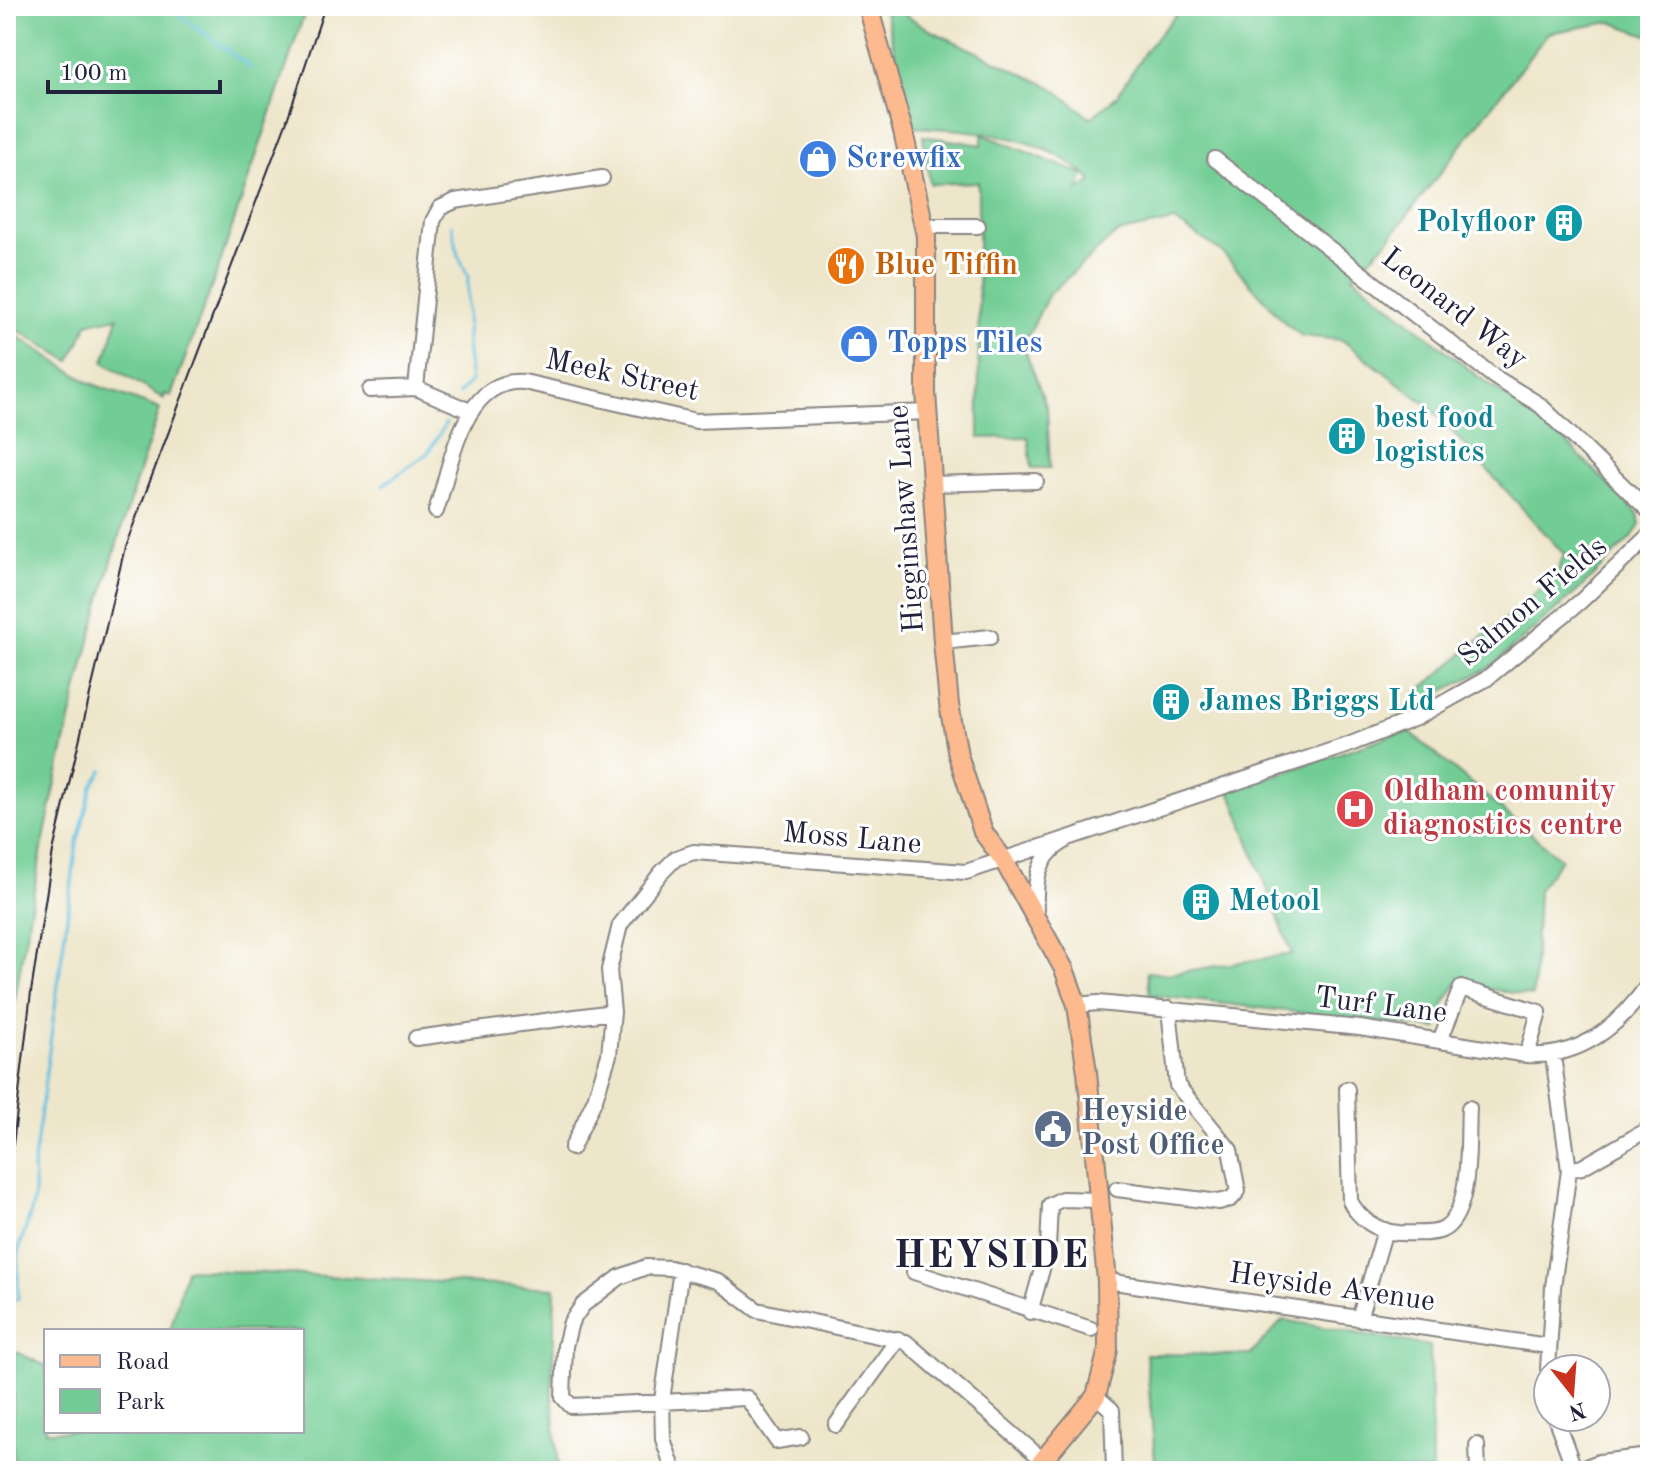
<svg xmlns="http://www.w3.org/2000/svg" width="1656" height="1477" font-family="'Old Standard TT',serif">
<rect width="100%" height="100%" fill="#fff"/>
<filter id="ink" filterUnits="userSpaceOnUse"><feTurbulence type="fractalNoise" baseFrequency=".0125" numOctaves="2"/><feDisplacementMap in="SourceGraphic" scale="16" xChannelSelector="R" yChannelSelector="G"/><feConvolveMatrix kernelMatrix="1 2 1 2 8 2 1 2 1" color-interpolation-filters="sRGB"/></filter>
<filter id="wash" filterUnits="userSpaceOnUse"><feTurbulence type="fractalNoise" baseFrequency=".006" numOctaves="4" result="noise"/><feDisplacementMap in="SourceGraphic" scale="32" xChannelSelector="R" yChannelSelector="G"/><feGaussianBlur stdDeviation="1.8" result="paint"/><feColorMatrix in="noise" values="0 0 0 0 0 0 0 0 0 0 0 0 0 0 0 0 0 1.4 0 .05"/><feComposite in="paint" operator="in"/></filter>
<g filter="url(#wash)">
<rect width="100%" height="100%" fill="#eee6ca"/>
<path fill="#72cd94" stroke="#4a7868" stroke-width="2" d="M6,6H307L217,272L171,396L164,394V399L104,362L118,317L88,323L70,361L6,323Z
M891,6L930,30L1053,88L1091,118L1117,96L1146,50L1183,6H1650V36L1611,22L1548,33L1389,239L1353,276L1475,374L1559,435L1638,514L1640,525L1632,537L1580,589L1489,668L1428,699L1415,694L1556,576L1564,554L1430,407L1342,340L1302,336L1286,324L1221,251L1174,221L1117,233L1049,294L1023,345L1047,408L1050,468H1032L1028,437L979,438L978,182L930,184L923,136L982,145V134L1084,175L1078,191L1092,181C1045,134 976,130 913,127L884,7Z
M9,331L90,383L160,409C87,620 38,838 6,1059V335Z
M1407,730L1561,859L1538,890L1533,996L1457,984L1445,1002L1438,1029L1150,995L1147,972L1168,974L1292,954L1230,791Z
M186,1269L555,1288L552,1394L559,1471H13L14,1351L46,1366V1431H302V1331H170Z
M1283,1320L1430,1346L1432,1471H1156L1146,1354L1250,1355Z"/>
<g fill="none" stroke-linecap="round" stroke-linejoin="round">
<path stroke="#62bfe0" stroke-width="3" d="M168,6L251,68
M452,225L458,255L468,276L467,344L471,381L459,394
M383,485L428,453L446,423
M12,1300L18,1299C19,1282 16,1258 21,1242C31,1213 37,1201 33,1169L77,844L92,786L103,770"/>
</g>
</g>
<g filter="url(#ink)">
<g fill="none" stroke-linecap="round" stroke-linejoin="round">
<defs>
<path id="minor" d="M1215,159L1493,376L1540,405L1650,512
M924,226H978
M416,388L433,221L440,208L455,201L602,178
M370,390L416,388L470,411
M932,484L1036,481
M436,511C451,467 462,377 524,382L696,421L928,412
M943,642L990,637
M1036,916C1035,886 1034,858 1065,841
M1077,1005L1098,1003L1360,1028L1527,1055C1582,1058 1620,1025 1650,982
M416,1038L613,1012
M1441,1038L1461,988L1539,1012L1527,1055
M1347,1089L1350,1201C1359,1219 1378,1232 1399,1233C1411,1233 1431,1235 1442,1230C1473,1215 1467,1138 1469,1108
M572,1148L595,1099L609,1055L613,1012L609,970L620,925L661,873L676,858L694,852L966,872L1348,745L1416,718L1486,679L1581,601L1650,535
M1569,1170L1582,1167L1650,1128
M1117,1189L1219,1202L1231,1199L1238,1191L1230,1150L1177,1085L1169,1009
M914,1272L1091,1329
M1107,1281L1548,1346
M1030,1312L1048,1248L1050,1205L1062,1199L1099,1200
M1359,1319L1385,1230
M1548,1369L1553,1287L1569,1170L1553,1056
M1096,1396L1112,1410L1114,1471
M1555,1417L1575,1471
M836,1425L898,1339
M801,1437L777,1441L747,1398L571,1406L563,1397L565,1346L571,1322L583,1305L620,1277L646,1267L670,1268L718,1281L757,1310L906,1342L1044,1461
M1477,1445L1478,1471
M674,1471L663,1439L662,1400L681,1270
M1575,1471L1599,1462L1650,1456"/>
<path id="major" d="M868,6L903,131L926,236V392L943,642L949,704L958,755L983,832L1003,859L1064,969L1077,1005L1087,1072L1107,1281L1108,1350L1096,1396L1034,1471"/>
</defs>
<use href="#minor" stroke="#888482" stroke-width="18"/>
<use href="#major" stroke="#888482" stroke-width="22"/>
<use href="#minor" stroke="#fff" stroke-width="14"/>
<use href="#major" stroke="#fcba8e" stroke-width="18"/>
<path stroke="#22223b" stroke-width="2" d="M6,1204L31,992L53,851L125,547L286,123L325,6"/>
</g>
</g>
<defs>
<symbol id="shop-disc" viewBox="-11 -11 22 22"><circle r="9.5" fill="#3f7fe0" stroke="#fff"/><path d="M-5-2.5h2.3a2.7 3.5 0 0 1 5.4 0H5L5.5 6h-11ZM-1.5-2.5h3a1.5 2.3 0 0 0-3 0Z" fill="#fff"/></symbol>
<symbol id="building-disc" viewBox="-11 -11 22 22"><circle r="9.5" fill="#0f9aa8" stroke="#fff"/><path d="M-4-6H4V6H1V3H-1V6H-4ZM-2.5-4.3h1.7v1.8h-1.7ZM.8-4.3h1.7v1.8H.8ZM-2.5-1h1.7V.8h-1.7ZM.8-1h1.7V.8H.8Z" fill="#fff"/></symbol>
<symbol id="restaurant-disc" viewBox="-11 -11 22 22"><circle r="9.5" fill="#e8710a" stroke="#fff"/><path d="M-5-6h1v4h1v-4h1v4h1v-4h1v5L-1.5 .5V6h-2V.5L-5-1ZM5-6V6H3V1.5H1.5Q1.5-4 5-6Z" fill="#fff"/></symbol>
<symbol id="hospital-disc" viewBox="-11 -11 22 22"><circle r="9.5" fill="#e0444e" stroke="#fff"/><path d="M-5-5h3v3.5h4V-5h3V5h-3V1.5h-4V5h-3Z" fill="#fff"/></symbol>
<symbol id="civic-disc" viewBox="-11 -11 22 22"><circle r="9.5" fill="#5c6f8a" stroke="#fff"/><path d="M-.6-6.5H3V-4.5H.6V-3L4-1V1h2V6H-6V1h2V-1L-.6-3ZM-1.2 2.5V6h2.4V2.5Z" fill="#fff"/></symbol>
</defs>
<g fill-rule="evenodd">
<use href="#shop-disc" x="796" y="137" width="44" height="44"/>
<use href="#building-disc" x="1542" y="201" width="44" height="44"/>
<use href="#restaurant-disc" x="824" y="244" width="44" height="44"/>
<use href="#shop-disc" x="837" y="322" width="44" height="44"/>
<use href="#building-disc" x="1325" y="414" width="44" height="44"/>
<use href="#building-disc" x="1149" y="680" width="44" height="44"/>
<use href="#hospital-disc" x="1333" y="787" width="44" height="44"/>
<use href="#building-disc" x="1179" y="880" width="44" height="44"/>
<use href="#civic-disc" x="1031" y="1107" width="44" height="44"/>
</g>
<g text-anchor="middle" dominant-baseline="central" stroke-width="6" stroke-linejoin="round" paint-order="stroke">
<g font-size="30" font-weight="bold" fill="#366cbe" stroke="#fff" text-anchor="start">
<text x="846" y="159">Screwfix</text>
<text x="887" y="344">Topps Tiles</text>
</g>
<g font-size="30" font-weight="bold" fill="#0d838f" stroke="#fff" text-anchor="start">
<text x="1536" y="223" text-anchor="end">Polyfloor</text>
<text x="1375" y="419">best food<tspan x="1375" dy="34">logistics</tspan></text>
<text x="1199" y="702">James Briggs Ltd</text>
<text x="1229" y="902">Metool</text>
</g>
<g font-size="30" font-weight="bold" fill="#c56008" stroke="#fff" text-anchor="start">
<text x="874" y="266">Blue Tiffin</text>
</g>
<g font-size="30" fill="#22223b" stroke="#fff">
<text transform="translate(1454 309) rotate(38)">Leonard Way</text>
<text transform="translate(622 376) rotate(12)">Meek Street</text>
<text transform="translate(907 519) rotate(-94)">Higginshaw Lane</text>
<text transform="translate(1533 602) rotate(-40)">Salmon Fields</text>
<text transform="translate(852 839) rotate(5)">Moss Lane</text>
<text transform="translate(1381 1006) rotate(7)">Turf Lane</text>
<text transform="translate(1332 1288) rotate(8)">Heyside Avenue</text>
</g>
<g font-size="30" font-weight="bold" fill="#be3a42" stroke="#fff" text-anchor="start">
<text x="1383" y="792">Oldham comunity<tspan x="1383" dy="34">diagnostics centre</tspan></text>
</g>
<g font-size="30" font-weight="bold" fill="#4e5e75" stroke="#fff" text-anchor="start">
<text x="1081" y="1112">Heyside<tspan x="1081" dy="34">Post Office</tspan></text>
</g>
<g font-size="38" font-weight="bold" letter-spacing="2" fill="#22223b" stroke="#fff">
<text x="992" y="1257">HEYSIDE</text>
</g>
</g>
<rect width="1656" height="1477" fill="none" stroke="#fff" stroke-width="32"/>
<rect x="44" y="1329" width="260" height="104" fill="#ffffff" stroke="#a7a7b1" stroke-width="2"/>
<rect x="60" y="1355" width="40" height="12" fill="#fcba8e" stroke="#a7a7b1" stroke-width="2"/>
<text x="116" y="1369" font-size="24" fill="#22223b">Road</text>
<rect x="60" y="1389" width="40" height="24" fill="#72cd94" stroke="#a7a7b1" stroke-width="2"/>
<text x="116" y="1409" font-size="24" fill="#22223b">Park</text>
<g transform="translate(1572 1393) rotate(163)"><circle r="38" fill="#ffffff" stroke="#a7a7b1" stroke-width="2"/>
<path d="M0-6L14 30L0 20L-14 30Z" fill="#c8321e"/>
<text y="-12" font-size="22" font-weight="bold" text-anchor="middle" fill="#22223b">N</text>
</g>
<path d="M48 80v12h172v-12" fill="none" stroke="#22223b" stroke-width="4"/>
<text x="60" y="80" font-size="24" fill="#22223b" stroke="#ffffff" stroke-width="6" paint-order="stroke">100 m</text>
</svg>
